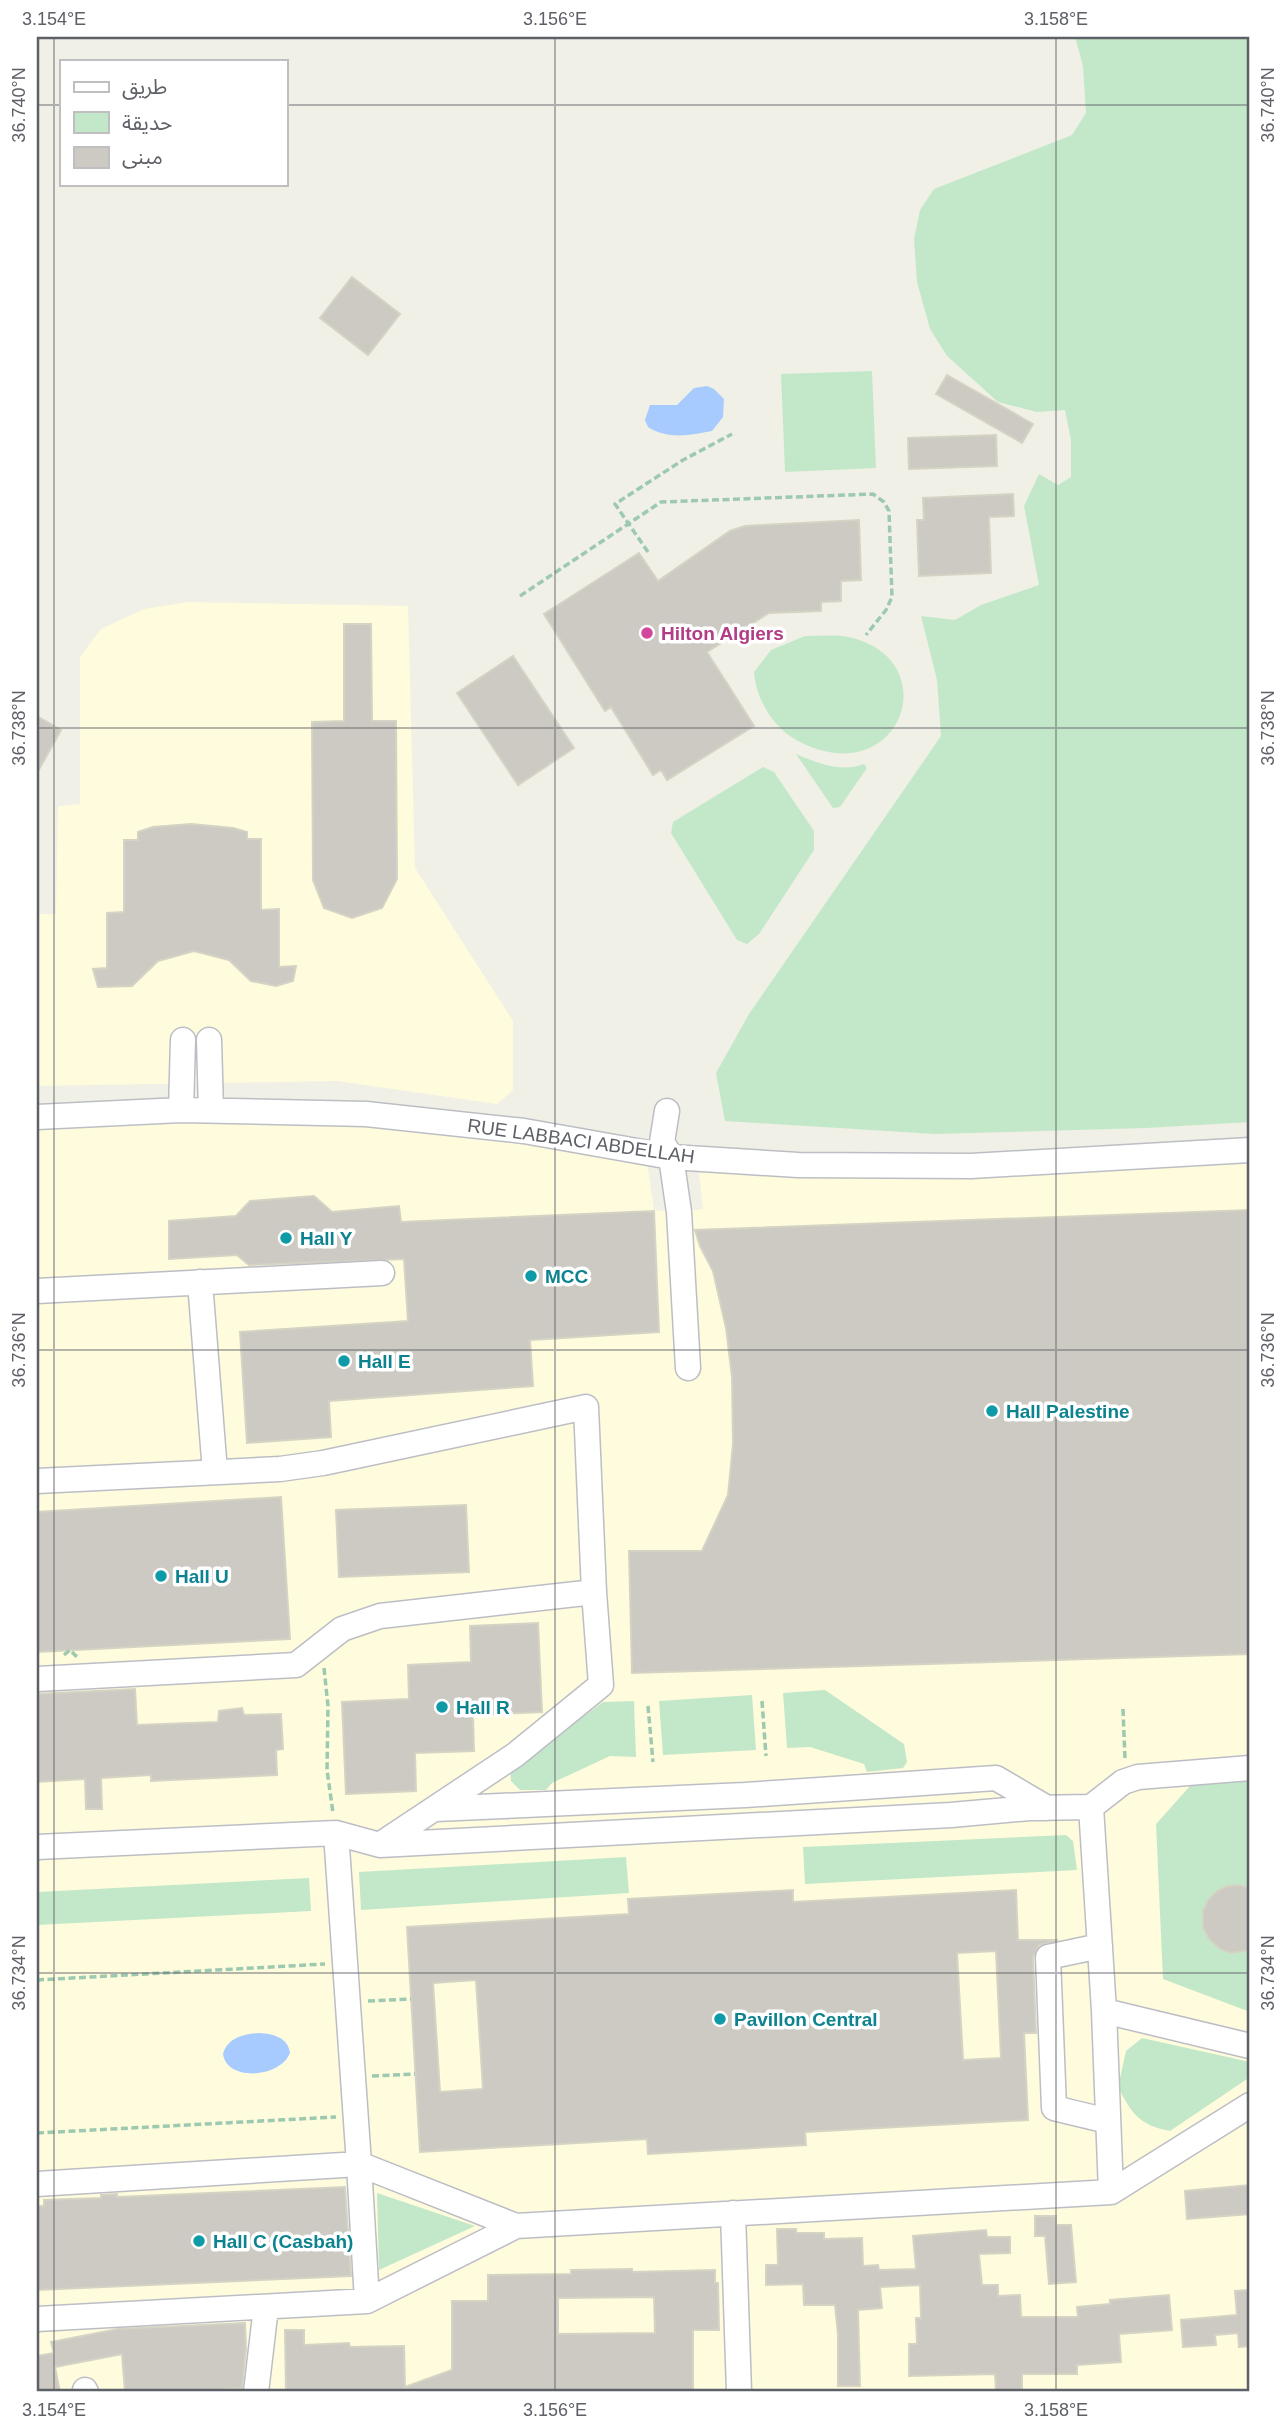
<svg xmlns="http://www.w3.org/2000/svg" width="1287" height="2429" font-family="Helvetica,'Noto Sans Arabic',sans-serif">
<rect width="100%" height="100%" fill="#f0f0e6"/>
<path fill="#fefcdd" d="M188,602L408,606L415,868L513,1021V1090L497,1104L337,1081L37,1086V914H56L58,806L80,804V657L101,629L144,609Z
M281,1120L446,1131L646,1155L654,1210L679,1212L703,1209L699,1174L711,1166L1250,1157V2392H37V1127Z"/>
<path fill="#c3e8c9" d="M1075,37H1250V1122L1146,1128L935,1134L725,1121L716,1073L749,1014L941,736L937,680L921,616L955,620L981,605L1039,585L1024,506L1039,474L1058,485L1071,477V440L1065,410L1037,412L998,402L947,356L930,329L917,282L914,239L920,210L934,189L1072,135L1086,113L1083,66Z
M872,371L876,468L785,472L781,374Z
M805,636C821,636 838,634 853,638C947,663 899,794 798,741C773,728 756,699 754,672L771,650Z
M796,754C817,763 841,773 864,764L867,768L840,807L833,808Z
M763,767L774,772L814,831V850L759,934L747,944L737,940L671,833L673,822Z
M825,1690L904,1744L907,1762L903,1768L867,1772L864,1764L810,1747L787,1748L783,1693Z
M752,1695L756,1750L663,1755L659,1701Z
M634,1701L636,1757L610,1756L552,1783L546,1790H520L511,1781L510,1770L603,1702Z
M1250,1777V2012L1163,1979L1156,1824L1191,1785Z
M1066,1835L1073,1841L1077,1870L805,1884L803,1847Z
M626,1857L629,1893L361,1910L359,1872Z
M309,1878L311,1911L37,1925V1892Z
M1142,2038L1250,2062V2077L1170,2131C1139,2125 1132,2114 1118,2087L1126,2051Z
M377,2193L475,2226L379,2270Z"/>
<path fill="#a7caff" d="M707,386L714,389L724,399L723,417L712,431C690,435 669,440 648,427L645,420L650,405H677L694,388Z
M259,2033C273,2034 288,2037 290,2053C280,2078 227,2082 223,2054C228,2037 244,2034 259,2033Z"/>
<path fill="#cccac3" stroke="#d5d3c4" stroke-width="2" fill-rule="evenodd" d="M352,277L400,314L368,355L320,318Z
M947,375L1033,424L1022,443L936,394Z
M996,435L997,466L909,469L908,438Z
M1013,494L1014,516L989,517L991,573L919,576L917,520H924L923,498Z
M859,520L861,580L841,581V601L821,602V611L769,613L707,652L754,726L667,780L661,770L653,775L611,707L605,711L544,614L639,553L658,581L730,531L745,526Z
M344,624H371L372,721H396L397,879L382,908L352,918L324,908L313,880L312,722L344,721Z
M513,656L574,748L518,785L457,693Z
M37,716L61,730L37,773Z
M191,824L233,828L247,832V839H261V910L279,909V967L296,966L293,981L276,986L251,981L229,960L194,951L158,961L132,986L98,987L93,969L107,968V913L124,912V840H138V832L153,827Z
M314,1196L332,1212L399,1206L401,1222L654,1211L659,1332L530,1340L533,1386L329,1401L331,1437L247,1443L240,1332L408,1321L404,1259L249,1265L237,1255L169,1259V1221L236,1216L250,1201Z
M1250,1210V1654L632,1673L629,1551H702L728,1495L733,1444L732,1377L726,1328L713,1271L700,1246L695,1230Z
M281,1497L290,1639L37,1652V1512Z
M466,1505L469,1572L339,1577L336,1510Z
M538,1623L542,1712L473,1715L474,1751L415,1753L416,1791L346,1794L342,1702L409,1699L408,1665L471,1662L470,1626Z
M135,1689L137,1725L218,1722L219,1711L242,1708L244,1715L281,1714L283,1749L276,1750L277,1775L151,1781V1775L101,1778L102,1809H86L85,1779L37,1782V1694Z
M1239,1885L1250,1888V1950L1231,1953L1220,1949L1209,1939L1203,1928V1911L1208,1900L1217,1891L1227,1886Z
M793,1890V1902L1016,1890L1018,1940H1058L1039,1945L1033,1957L1036,2033H1024L1028,2120L805,2132L806,2145L648,2154L647,2139L420,2152L407,1927L629,1914L628,1899ZM996,1951L1001,2058L963,2060L957,1953ZM476,1980L483,2089L440,2092L433,1983Z
M1250,2185V2214L1187,2219L1185,2191Z
M345,2187L351,2276L37,2290V2206H44V2200L101,2198V2195L117,2194V2197Z
M1035,2216H1056V2225H1071L1076,2282L1049,2284L1045,2236H1035Z
M777,2229H796V2233H824V2239L862,2238L863,2266L878,2265L879,2270L916,2269L913,2236L986,2230L987,2237H1010V2253L979,2254L982,2285H998V2296L1020,2295L1021,2317H1078L1077,2307L1110,2304V2300L1169,2295L1172,2330L1119,2334L1121,2362L1077,2365V2374H1022V2392H996L995,2374L909,2376V2344H917L916,2318H921L920,2285L880,2287L882,2308L858,2310L860,2386H838V2335L835,2305H804L803,2284L766,2285V2265H778Z
M632,2269V2272L715,2270V2283H718L719,2330H693V2392H286L285,2330H304V2345L349,2343L350,2347L404,2346L405,2387L452,2370V2301H488V2275L571,2274V2270ZM654,2297L655,2333L558,2334V2298Z
M1250,2290V2346L1239,2347L1238,2333L1215,2335L1216,2345L1183,2347L1181,2320L1237,2315L1235,2291Z
M245,2323L246,2349L242,2388L177,2392H125L122,2354L55,2367L60,2392H37V2356L54,2353L51,2342L118,2329Z"/>
<g fill="none" stroke-linecap="round" stroke-linejoin="round">
<defs>
<path id="minor" d="M209,1040L211,1110
M181,1110L183,1040
M667,1111L662,1142L671,1157L679,1212L688,1368
M37,1117L181,1110L366,1114L524,1131L671,1157L798,1165L971,1166L1250,1150
M200,1282L215,1472
M37,1291L382,1273
M37,1481L280,1469L323,1463L586,1407L594,1592L601,1685L515,1755L381,1844
M37,1679L296,1665L342,1629L380,1616L594,1592
M1091,1807L1123,1782L1138,1777L1250,1768
M435,1809L745,1795L996,1778L1047,1808
M336,1833L359,2164L516,2226L1111,2192L1250,2105
M37,1847L336,1833L380,1845L951,1815L1030,1808L1091,1807L1104,2011L1250,2046
M1100,1946L1048,1957L1054,2108L1108,2121
M1104,2011L1111,2192
M37,2184L359,2164L367,2301
M733,2213L739,2392
M37,2319L367,2301L516,2226
M85,2390L86,2392
M256,2392L266,2307"/>
</defs>
<use href="#minor" stroke="#bdbec5" stroke-width="27"/>
<path stroke="#9cc9b0" stroke-width="3.5" stroke-dasharray="7 3.5" stroke-linecap="butt" d="M648,552L615,504L683,460L732,434
M520,596L661,502L873,494L884,502L889,511L892,597L886,610L866,635
M64,1655L70,1650L77,1657
M324,1668L328,1706L327,1770L333,1813
M762,1701L766,1756
M648,1706L653,1762
M1123,1709L1125,1759
M37,1980L325,1964
M368,2001L411,1999
M372,2076L415,2074
M37,2133L336,2117"/>
<use href="#minor" stroke="#fff" stroke-width="24"/>
</g>
<path fill="none" stroke="#5e6067" stroke-width="2" stroke-opacity="0.45" d="M54,37V2392M555,37V2392M1056,37V2392M37,105H61M285,105H1250M37,728H1250M37,1350H1250M37,1973H1250"/>
<circle fill="#d1479c" stroke="#fff" stroke-width="2.5" cx="647" cy="633" r="7"/>
<g fill="#0f9aa8" stroke="#fff" stroke-width="2.5">
<circle cx="286" cy="1238" r="7"/>
<circle cx="531" cy="1276" r="7"/>
<circle cx="344" cy="1361" r="7"/>
<circle cx="992" cy="1411" r="7"/>
<circle cx="161" cy="1576" r="7"/>
<circle cx="442" cy="1707" r="7"/>
<circle cx="720" cy="2019" r="7"/>
<circle cx="199" cy="2241" r="7"/>
</g>
<g text-anchor="middle" dominant-baseline="central" stroke-width="7" stroke-linejoin="round" paint-order="stroke">
<g font-size="19" font-weight="bold" fill="#b23c85" stroke="#fff" text-anchor="start">
<text x="661" y="633">Hilton Algiers</text>
</g>
<g font-size="19" fill="#5e6067" stroke="#fff">
<text transform="translate(581 1141) rotate(8)">RUE LABBACI ABDELLAH</text>
</g>
<g font-size="19" font-weight="bold" fill="#0d838f" stroke="#fff" text-anchor="start">
<text x="300" y="1238">Hall Y</text>
<text x="545" y="1276">MCC</text>
<text x="358" y="1361">Hall E</text>
<text x="1006" y="1411">Hall Palestine</text>
<text x="175" y="1576">Hall U</text>
<text x="456" y="1707">Hall R</text>
<text x="734" y="2019">Pavillon Central</text>
<text x="213" y="2241">Hall C (Casbah)</text>
</g>
</g>
<rect width="1287" height="2429" fill="none" stroke="#ffffff" stroke-width="77"/>
<rect x="60" y="60" width="228" height="126" fill="#ffffff" stroke="#bfbfc2" stroke-width="2"/>
<rect x="74" y="82" width="35" height="10" fill="#ffffff" stroke="#bfbfc2" stroke-width="2"/>
<text x="122" y="94" font-size="21" fill="#5e6067">طريق</text>
<rect x="74" y="112" width="35" height="21" fill="#c3e8c9" stroke="#bfbfc2" stroke-width="2"/>
<text x="122" y="130" font-size="21" fill="#5e6067">حديقة</text>
<rect x="74" y="147" width="35" height="21" fill="#cccac3" stroke="#bfbfc2" stroke-width="2"/>
<text x="122" y="164" font-size="21" fill="#5e6067">مبنى</text>
<rect x="38" y="38" width="1210" height="2352" fill="none" stroke="#5e6067" stroke-width="2.5"/>
<g font-size="18" text-anchor="middle" fill="#5e6067">
<text x="54" y="25">3.154°E</text>
<text x="555" y="25">3.156°E</text>
<text x="1056" y="25">3.158°E</text>
<text transform="translate(19 105) rotate(-90)" y="6">36.740°N</text>
<text transform="translate(1268 105) rotate(-90)" y="6">36.740°N</text>
<text transform="translate(19 728) rotate(-90)" y="6">36.738°N</text>
<text transform="translate(1268 728) rotate(-90)" y="6">36.738°N</text>
<text transform="translate(19 1350) rotate(-90)" y="6">36.736°N</text>
<text transform="translate(1268 1350) rotate(-90)" y="6">36.736°N</text>
<text transform="translate(19 1973) rotate(-90)" y="6">36.734°N</text>
<text transform="translate(1268 1973) rotate(-90)" y="6">36.734°N</text>
<text x="54" y="2416">3.154°E</text>
<text x="555" y="2416">3.156°E</text>
<text x="1056" y="2416">3.158°E</text>
</g>
</svg>
